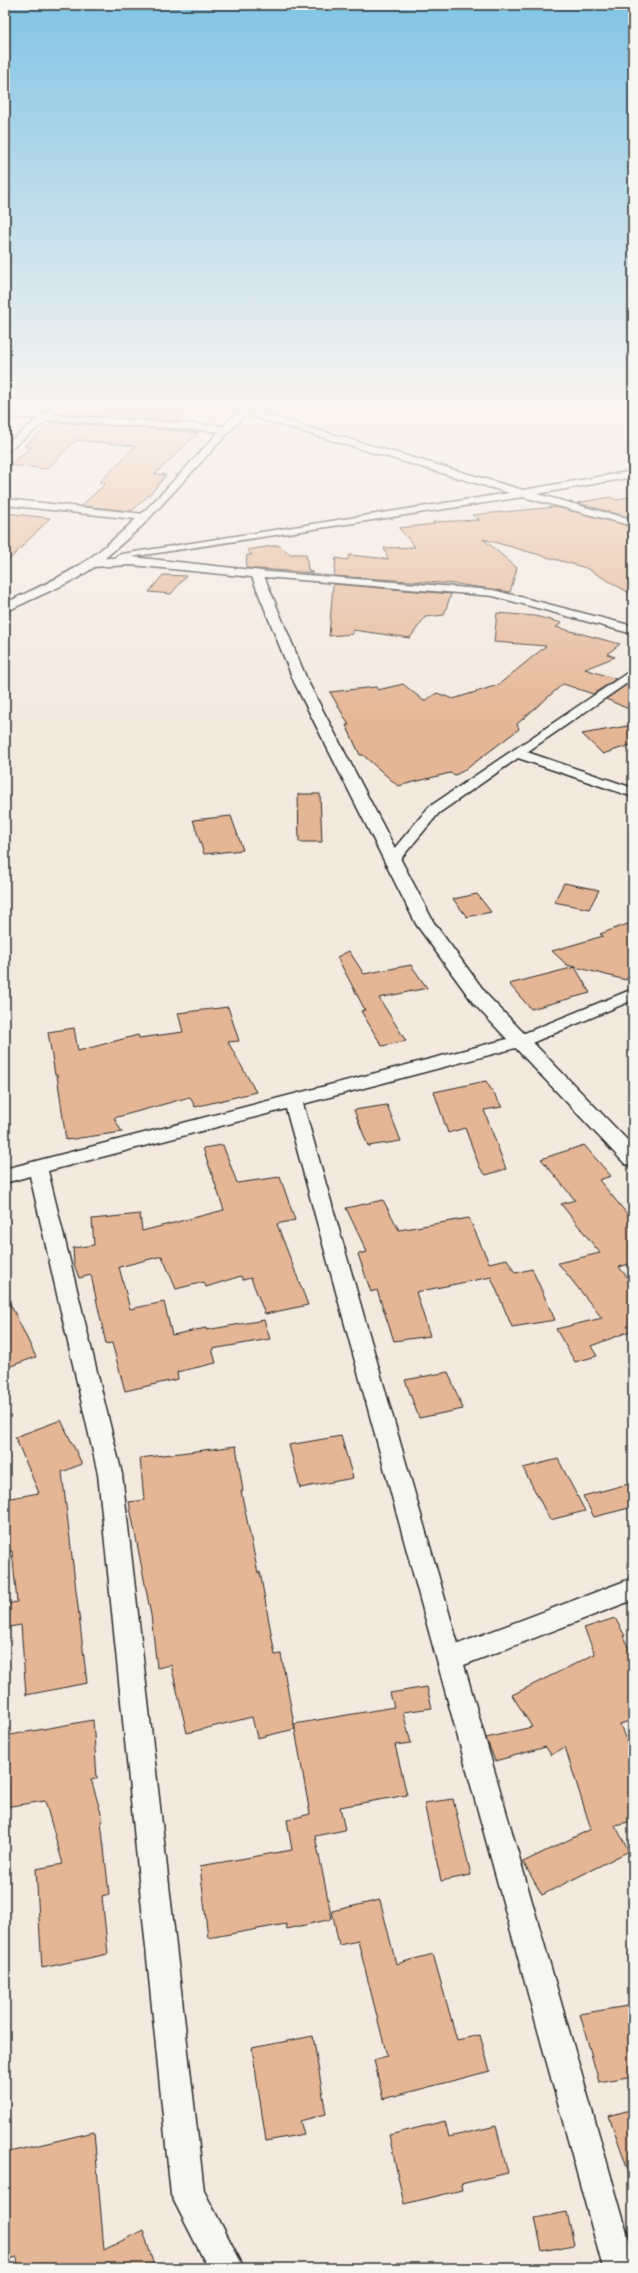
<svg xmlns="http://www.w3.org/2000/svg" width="638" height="2273" font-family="Dekko,sans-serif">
<rect width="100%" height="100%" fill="#f3e9df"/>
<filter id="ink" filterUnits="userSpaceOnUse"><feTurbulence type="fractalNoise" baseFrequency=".025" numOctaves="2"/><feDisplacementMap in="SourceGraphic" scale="8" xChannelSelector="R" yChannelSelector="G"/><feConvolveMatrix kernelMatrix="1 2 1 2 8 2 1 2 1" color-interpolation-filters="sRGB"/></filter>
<g filter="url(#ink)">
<path fill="#e5b695" stroke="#2b2b2b" d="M75,405H186L183,407L191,408L178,421L63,414Z
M53,422L170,430L198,433L155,474L166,475L153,491L132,511L81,506L105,484L99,483L135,446L76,440L47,469L9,465L31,447L24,446Z
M633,495V518L577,503L610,497L617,500Z
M556,507L633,527V595L586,568L483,539L517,568L510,592L457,584L334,576L336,558L347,560L350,555L388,559L384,548L415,547L399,528L434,524L433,522L480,520L472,515Z
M5,513L50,518L5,564Z
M278,545L290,554H306L308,570L313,573L246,568L247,555H252L247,550Z
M163,575L186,576L171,594L149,592Z
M333,584L451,594L444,615L425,617L410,638L353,630V634L329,636Z
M497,613L535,616L562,623L556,627L620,644L607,654L615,657L585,669L616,679L593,694L563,684L517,724L519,729L465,770L455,775L450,773L398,786L363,755H360L346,725H349L330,692L376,687L378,690L403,684L424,701L437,693L453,699L498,685L546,646L494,642Z
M629,683L633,684V711L606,699Z
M633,725V744L603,754L582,734Z
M298,794H320L322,842H299Z
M231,816L243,850L204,854L193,820Z
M564,883L599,890L589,909L554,902Z
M477,894L491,912L467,917L453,899Z
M633,922V967L626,980L575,967L590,993L531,1009L509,984L575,967L567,965L552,951L603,936L600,934Z
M349,951L364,974L411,965L427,988L379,998L406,1041L382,1046L361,1011L365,1010L337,957Z
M228,1007L239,1041L228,1042L256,1092L195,1107L190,1097L114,1118L122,1132L66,1140L57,1075H55L48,1032L74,1028L78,1051L138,1035L139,1038L183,1032L178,1013Z
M486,1081L502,1107L484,1110L506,1169L486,1175L480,1168L465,1128L448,1133L434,1092Z
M387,1105L401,1141L368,1146L354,1110Z
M223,1145L237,1183L280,1177L295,1220L277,1224L308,1305L265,1314L251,1278L243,1280L241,1276L206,1287L204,1282L176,1289L162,1256L119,1267L130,1309L164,1302L172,1335L206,1328V1330L264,1320L270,1339L212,1349L216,1363L177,1372L178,1379L125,1391L112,1343L106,1344L91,1275L79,1278L74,1264L73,1248L94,1245L92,1219L140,1214L142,1231L224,1210L203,1148Z
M584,1145L611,1176L599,1180L633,1221V1263L619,1267L633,1284V1330L591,1346L597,1356L575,1362L556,1329L602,1318L558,1263L600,1253L561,1204L575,1200L541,1159Z
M383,1200L399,1230L469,1218L489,1263L507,1259L515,1273L532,1269L555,1320L512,1327L491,1277L416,1292L430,1336L394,1341L377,1290L371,1292L358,1254L367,1252L346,1208Z
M5,1293L36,1357L5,1368Z
M448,1372L463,1409L419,1418L405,1380Z
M61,1420L82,1464L62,1472L87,1683L26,1695L21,1625L9,1627L7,1604L17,1602L12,1551L5,1552V1499L39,1493L15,1437Z
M341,1436L353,1478L300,1488L289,1445Z
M236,1446L243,1491H241L258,1573L260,1572L275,1655L281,1654L295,1729L257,1738L252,1717L187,1733L171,1665L157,1668L151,1615L129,1502L144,1500L140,1458Z
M558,1459L585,1511L550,1520L523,1468Z
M628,1484L633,1494V1507L594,1517L583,1496Z
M615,1618L625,1636H623L633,1658V1720L620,1724L633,1760V1821L615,1825L629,1851L542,1895L523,1862L591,1829L565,1747L551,1755L546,1747L495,1761L486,1738L532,1727L512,1695L595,1654L584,1628Z
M427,1687L432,1708L403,1712L411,1743L395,1745L407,1795L340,1807L345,1830L315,1836L332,1919L287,1929L286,1924L208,1938L200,1866L292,1850L287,1820L310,1814L294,1724L394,1707L390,1693Z
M93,1720L97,1778L91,1779L103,1820L101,1821L109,1894L102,1896L108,1954L42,1968L36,1869L63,1864L45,1801L5,1807V1736Z
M453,1799L471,1875L441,1881L424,1803Z
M380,1900L396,1964L433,1954L457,2040L480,2035L490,2071L383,2099L374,2060L387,2056L358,1941L339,1945L332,1911Z
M633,2005V2076L599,2082L580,2014Z
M313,2036L326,2114L300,2121L304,2134L266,2141L252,2048Z
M633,2109V2175H630L609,2116Z
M445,2121L449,2137L496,2126L508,2173L461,2184L462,2190L404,2204L389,2135Z
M94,2132L104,2250L143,2230L155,2268H18L17,2257L5,2260V2153Z
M567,2212L574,2245L542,2251L535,2218Z"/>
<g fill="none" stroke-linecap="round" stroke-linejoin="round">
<defs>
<path id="minor" d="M243,408L523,490L633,471V477L537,494L633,520V526L523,497L118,559L116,557L118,555L122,554L509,493L240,413L238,411Z
M51,410L54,411V415L227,426L232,429L227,432L48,420L5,453V445L38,419L5,417V411L44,414Z
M5,499L144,514L149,517L144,520L5,505Z
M257,571L493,590L633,626V634L493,596L253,576L251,574L253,572Z
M633,669V679L527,752L633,788V797L518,758L439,813L397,863H387L384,860L387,857L429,807Z
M633,989V1000L527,1045L303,1104L458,1644L633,1578V1600L464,1665L633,2253V2268H603L286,1109L48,1171L122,1474L204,2191L244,2268H208L171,2195L98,1474L30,1176L5,1183V1169L515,1037Z"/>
<path id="tertiary" d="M132,557L262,571L308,682L434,923L488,996L633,1146V1166L625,1164L474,1004L416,924L294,682L252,577L132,565L91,567L85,563L91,559Z"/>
<path id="trunk" d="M244,405H254L143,525L96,566L76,579L5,612V603C32,590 61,578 86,561C144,519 194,457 244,405Z"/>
</defs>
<use href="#minor" stroke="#2b2b2b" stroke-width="3"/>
<use href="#tertiary" stroke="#2b2b2b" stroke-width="3"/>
<use href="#trunk" stroke="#2b2b2b" stroke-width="3"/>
<use href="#minor" fill="#f6f6f2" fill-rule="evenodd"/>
<use href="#tertiary" fill="#f6f6f2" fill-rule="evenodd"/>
<use href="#trunk" fill="#f6f6f2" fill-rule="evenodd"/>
</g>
</g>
<linearGradient id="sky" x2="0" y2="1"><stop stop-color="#82c4e5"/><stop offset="0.56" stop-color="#faf5f1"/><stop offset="1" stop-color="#faf5f1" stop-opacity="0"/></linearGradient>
<rect width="638" height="723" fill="url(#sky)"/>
<rect width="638" height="2273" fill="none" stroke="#f6f6f2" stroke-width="20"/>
<rect x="10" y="10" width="618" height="2253" fill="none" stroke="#2b2b2b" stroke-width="1.5" filter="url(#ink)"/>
</svg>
